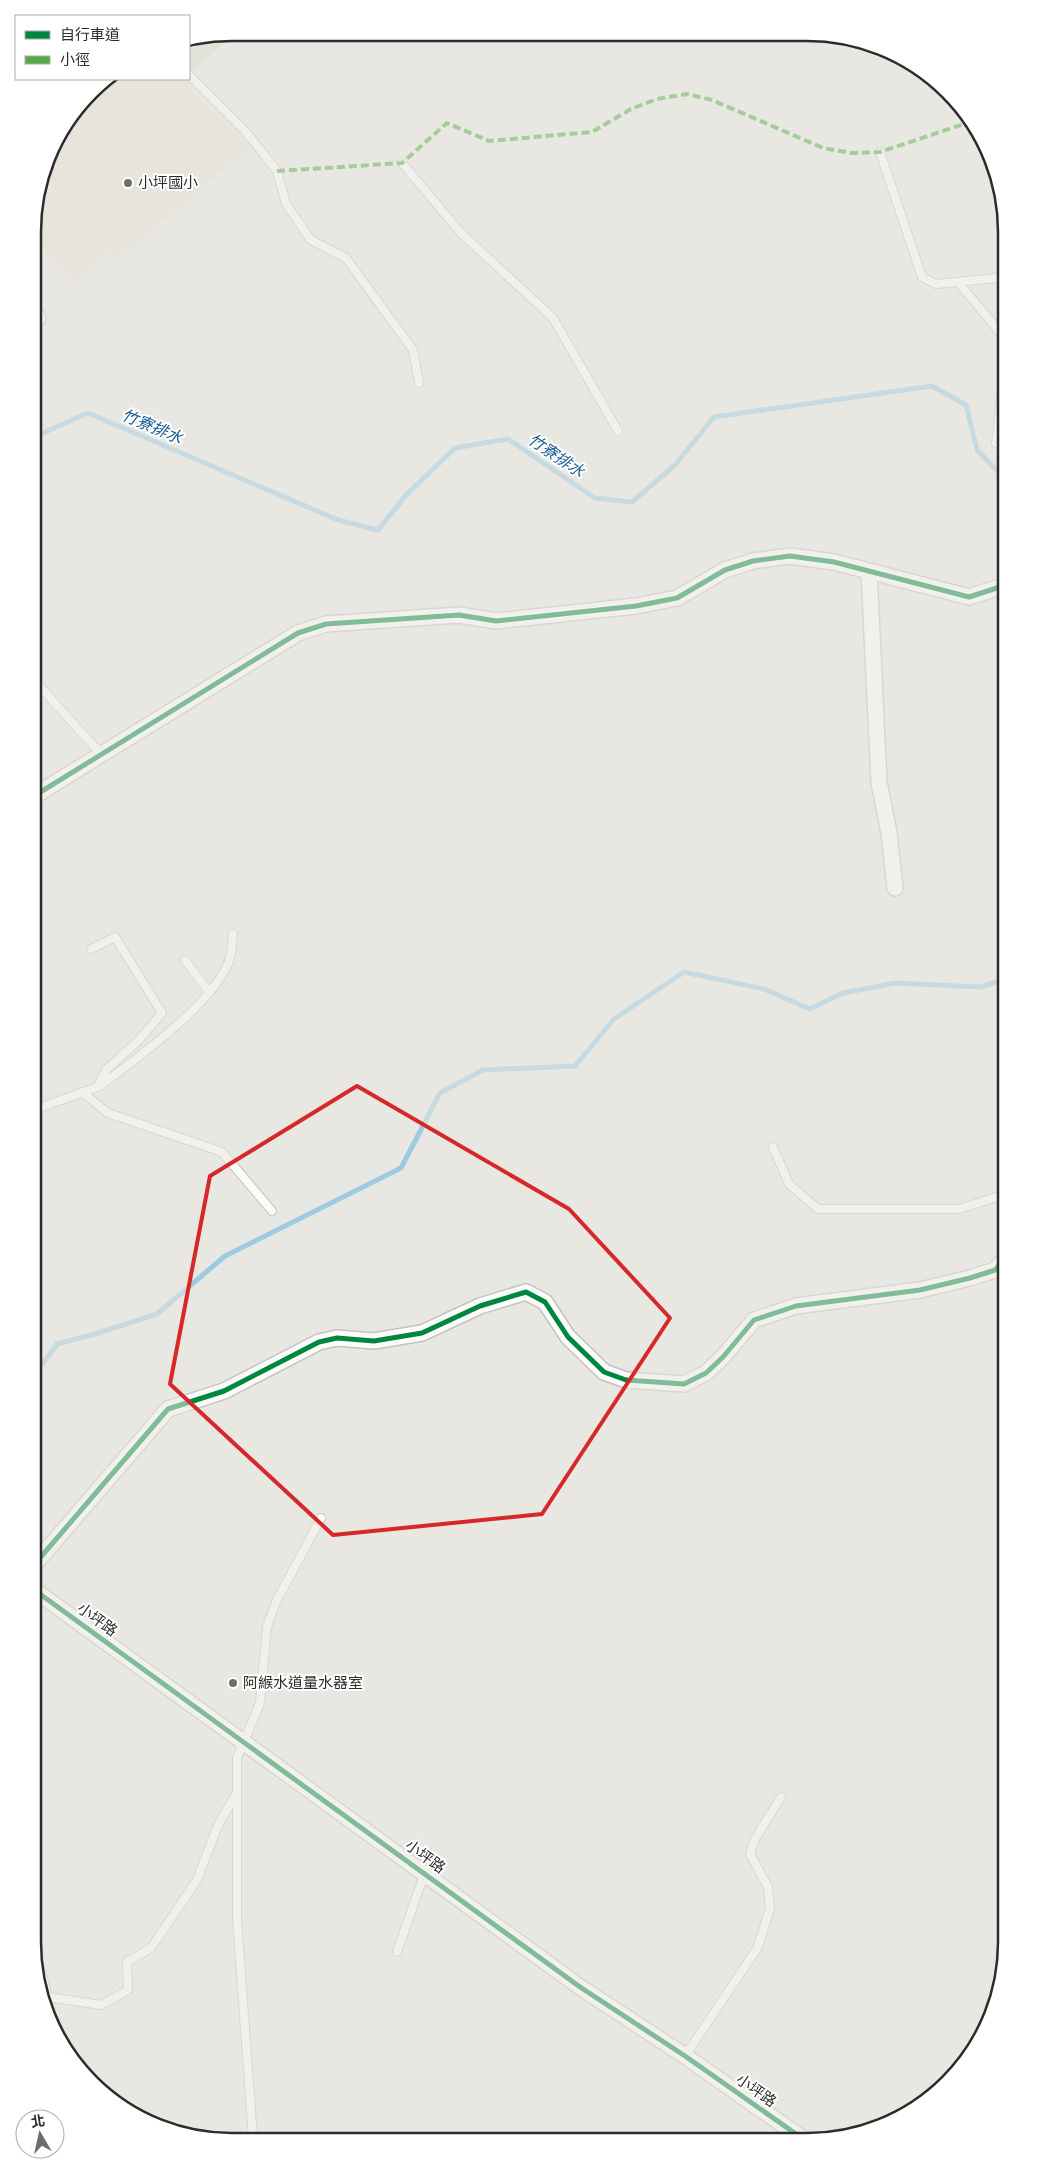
<svg xmlns="http://www.w3.org/2000/svg" width="1039" height="2174" font-family="'Alegreya Sans','Noto Sans TC',sans-serif">
<rect width="100%" height="100%" fill="#e9e7e2"/>
<path fill="#e3dfd2" d="M106,79H182L251,146L119,258L108,248L75,281L34,238V207L53,188L43,177L53,144L100,82Z"/>
<path fill="#d4ddcb" d="M234,33L194,71L189,72V41Z"/>
<g fill="none" stroke-linecap="round" stroke-linejoin="round">
<path stroke="#9dcae3" stroke-width="5" d="M34,437L88,413L338,520L378,530L407,494L455,448L508,439L595,498L632,502L675,465L714,417L932,386L966,405L977,450L1006,480
M33,1377L57,1344L95,1334L157,1314L225,1256L401,1168L440,1093L483,1070L575,1066L614,1019L684,972L764,989L810,1009L843,993L895,983L980,987L1006,979"/>
<defs>
<path id="service" d="M189,75L247,133L277,171L286,204L311,240L346,258L413,350L419,383
M880,152L922,277L936,284L1006,277
M402,163L461,233L553,318L618,431
M958,282L1003,336L1006,357L996,443
M35,681L101,754
M185,960L209,992
M100,1086C136,1059 214,1003 229,961C232,953 232,943 233,934
M82,1092L108,1113L222,1152L272,1211
M33,1110L98,1087L106,1070L139,1040L162,1013L115,937L91,949
M773,1147L789,1184L818,1209H959L1006,1194
M33,1942L48,1997L101,2005L128,1990L127,1962L151,1948L197,1880L218,1825L236,1794
M397,1952L425,1872
M685,2056L758,1947L770,1908L768,1887L750,1854L755,1839L781,1797
M253,2138L237,1919V1758L260,1703L267,1627L276,1602L321,1518"/>
<path id="minor" d="M34,312L38,318
M869,571L879,782L889,833L895,888
M34,796L298,633L326,624L459,615L496,621L636,606L677,598L725,570L753,561L790,556L834,562L969,597L1006,585
M33,1566L168,1409L224,1391L319,1342L337,1338L374,1341L422,1333L480,1306L526,1292L545,1302L568,1337L604,1372L626,1380L684,1384L706,1373L723,1357L754,1320L796,1306L920,1290L970,1278L995,1270L1006,1257
M33,1589L580,1987L685,2056L806,2141"/>
</defs>
<use href="#service" stroke="#c4c3c2" stroke-width="10"/>
<use href="#minor" stroke="#c4c3c2" stroke-width="18"/>
<use href="#service" stroke="#fcfbfb" stroke-width="8"/>
<use href="#minor" stroke="#fcfbfb" stroke-width="15"/>
<path stroke="#54ab44" stroke-width="4" stroke-dasharray="8 4" stroke-linecap="butt" d="M277,171L402,163L447,123L489,141L592,132L631,109L657,99L687,94L712,100L823,148L851,153L880,152L973,121"/>
<defs>
<path id="cycleway" d="M34,796L298,633L326,624L459,615L496,621L636,606L677,598L725,570L753,561L790,556L834,562L969,597L1006,585
M33,1566L168,1409L224,1391L319,1342L337,1338L374,1341L422,1333L480,1306L526,1292L545,1302L568,1337L604,1372L626,1380L684,1384L706,1373L723,1357L754,1320L796,1306L920,1290L970,1278L995,1270L1006,1257
M33,1589L580,1987L685,2056L806,2141"/>
</defs>
<use href="#cycleway" stroke="#fff" stroke-width="8"/>
<use href="#cycleway" stroke="#00873e" stroke-width="5"/>
</g>
<path d="M0 0H1039V2174H0ZM357,1086L569,1209L670,1318L542,1514L333,1535L170,1384L210,1176Z" fill="#e9e7e2" fill-opacity=".55" fill-rule="evenodd"/>
<path fill="none" stroke="#d62828" stroke-width="4" stroke-linejoin="round" d="M357,1086L569,1209L670,1318L542,1514L333,1535L170,1384L210,1176Z"/>
<g fill="#6e6d6c" stroke="#fff" stroke-width="2">
<circle cx="128" cy="183" r="5"/>
<circle cx="233" cy="1683" r="5"/>
</g>
<g text-anchor="middle" dominant-baseline="central" stroke-width="4" stroke-linejoin="round" paint-order="stroke">
<g font-size="15" fill="#2c2c2c" stroke="#fff" text-anchor="start">
<text x="138" y="183">小坪國小</text>
<text x="243" y="1683">阿緱水道量水器室</text>
</g>
<g font-size="15" fill="#2c2c2c" stroke="#fff">
<text transform="translate(97 1620) rotate(36)">小坪路</text>
<text transform="translate(425 1857) rotate(36)">小坪路</text>
<text transform="translate(756 2091) rotate(35)">小坪路</text>
</g>
<g font-size="16" font-style="italic" fill="#1a5c92" stroke="#fff">
<text transform="translate(152 427) rotate(23)">竹寮排水</text>
<text transform="translate(556 456) rotate(34)">竹寮排水</text>
</g>
</g>
<path d="M0 0H1039V2174H0ZM232 41H807A191 191 0 0 1 998 232V1942A191 191 0 0 1 807 2133H232A191 191 0 0 1 41 1942V232A191 191 0 0 1 232 41Z" fill="#fff" fill-rule="evenodd"/>
<path fill="none" stroke="#2c2c2c" stroke-width="2.5" d="M232 41H807A191 191 0 0 1 998 232V1942A191 191 0 0 1 807 2133H232A191 191 0 0 1 41 1942V232A191 191 0 0 1 232 41Z"/>
<rect x="15" y="15" width="175" height="65" fill="#ffffff" stroke="#ababab"/>
<rect x="25" y="31" width="25" height="8" fill="#00873e" stroke="#ababab"/>
<text x="60" y="40" font-size="15" fill="#2c2c2c">自行車道</text>
<rect x="25" y="56" width="25" height="8" fill="#54ab44" stroke="#ababab"/>
<text x="60" y="65" font-size="15" fill="#2c2c2c">小徑</text>
<g transform="translate(40 2134) rotate(351)"><circle r="24" fill="#ffffff" stroke="#ababab"/>
<path d="M0-4L9 19L0 12L-9 19Z" fill="#6e6d6c"/>
<text y="-8" font-size="14" font-weight="bold" text-anchor="middle" fill="#2c2c2c">北</text>
</g>
</svg>
